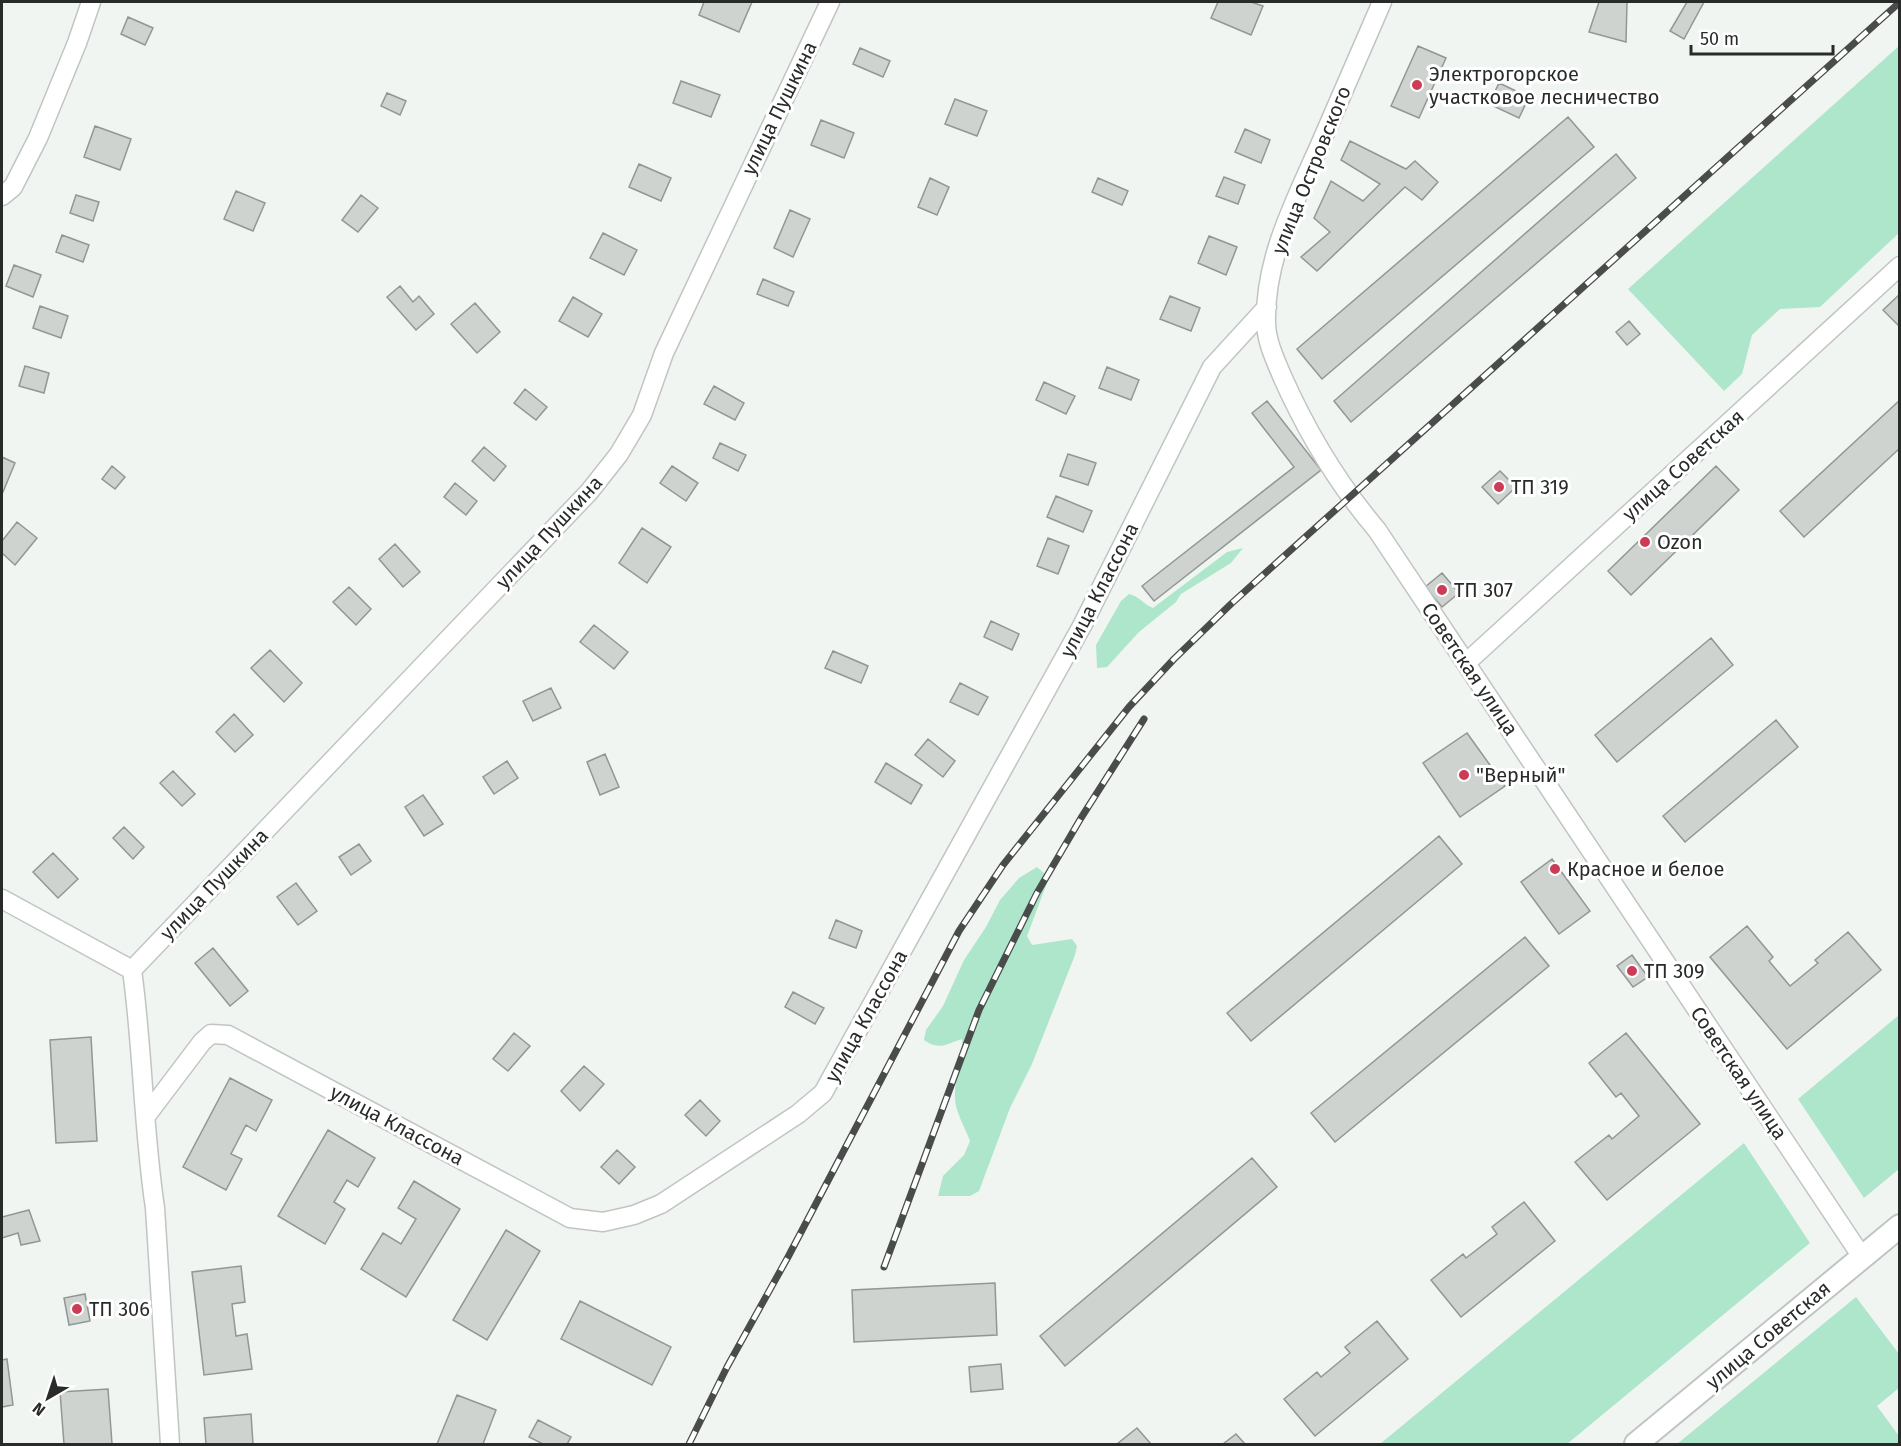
<svg xmlns="http://www.w3.org/2000/svg" width="1901" height="1446" font-family="'Fira Sans',sans-serif">
<rect width="100%" height="100%" fill="#f0f5f2"/>
<path fill="#aee6cb" d="M1899,46V233L1820,307L1780,309L1752,335L1742,374L1724,391L1628,289Z
M1243,548L1231,563L1181,594L1176,602L1139,632L1107,667L1097,668L1096,645L1121,601L1129,594C1139,596 1143,604 1153,608L1227,552Z
M1037,867L1044,873L1047,883L1027,936L1032,945L1072,939L1077,946L1075,955L1032,1064L1010,1108L979,1191L970,1196H938L943,1176L964,1155L970,1141C966,1130 959,1118 956,1106C951,1084 964,1061 962,1039C946,1044 940,1051 924,1040L926,1030L943,1006L964,960L986,927L1000,900L1019,878Z
M1899,1015V1169L1864,1198L1798,1099Z
M1744,1143L1810,1243L1567,1444H1380Z
M1856,1297L1899,1354V1388L1877,1406L1899,1436V1444H1677Z"/>
<path fill="#ced3d0" stroke="#929794" stroke-width="1.5" d="M704,2H752L739,32L699,15Z
M1218,2H1251L1263,6L1251,35L1211,18Z
M1599,2H1627L1626,42L1589,32Z
M1687,2H1704L1684,39L1670,31Z
M128,17L153,28L145,45L121,34Z
M1418,46L1446,58L1419,118L1391,106Z
M860,48L890,61L883,77L853,64Z
M681,81L720,95L711,117L673,103Z
M1499,83L1529,97L1519,118L1489,104Z
M387,93L406,101L400,115L381,106Z
M955,99L987,111L977,136L945,124Z
M1568,117L1594,147L1322,379L1297,349Z
M821,120L854,133L844,158L811,145Z
M95,126L131,139L120,170L84,157Z
M1245,129L1270,140L1261,163L1235,152Z
M1350,141L1406,169L1415,161L1438,182L1422,200L1405,187L1317,271L1301,257L1330,232L1314,218L1331,181L1363,201L1380,184L1341,160Z
M1616,154L1636,178L1351,422L1334,401Z
M639,164L671,178L661,201L629,187Z
M1224,177L1245,185L1238,204L1216,196Z
M930,178L949,187L937,215L918,207Z
M1098,178L1128,191L1122,205L1092,192Z
M236,191L265,203L253,231L224,219Z
M76,195L99,202L93,221L70,213Z
M361,195L378,208L358,232L342,220Z
M790,210L810,219L793,257L774,248Z
M603,233L637,250L624,275L590,258Z
M62,235L89,245L83,262L56,252Z
M1209,236L1237,247L1226,275L1198,263Z
M14,265L41,275L33,297L6,286Z
M763,279L794,292L788,306L757,294Z
M400,286L413,302L419,296L434,314L416,330L387,297Z
M1900,294V327L1883,310Z
M1170,296L1200,308L1191,331L1160,319Z
M573,297L602,314L588,337L559,321Z
M475,303L500,332L477,353L451,324Z
M40,306L68,316L61,338L33,328Z
M1629,321L1640,334L1627,345L1616,332Z
M25,366L49,373L44,393L19,386Z
M1107,367L1139,380L1131,400L1099,388Z
M1044,382L1075,396L1066,414L1036,400Z
M714,386L744,403L735,420L704,404Z
M525,389L547,407L536,420L514,403Z
M1900,400V448L1804,537L1780,511Z
M1267,401L1321,470L1154,601L1142,586L1294,467L1252,413Z
M720,443L746,455L738,471L713,458Z
M484,447L506,466L494,481L472,461Z
M1068,454L1096,463L1088,485L1060,476Z
M2,457L15,463L3,492H2Z
M112,466L125,477L115,489L102,479Z
M672,466L698,483L686,501L660,483Z
M1716,466L1739,490L1631,595L1608,571Z
M1500,471L1516,487L1498,504L1482,487Z
M455,483L477,501L466,515L444,497Z
M1056,496L1092,511L1083,532L1047,517Z
M17,522L37,538L15,565L2,553V541Z
M642,528L671,547L647,583L619,563Z
M1048,538L1069,546L1058,574L1037,566Z
M395,544L420,572L403,587L379,559Z
M1442,573L1459,593L1442,607L1425,587Z
M349,587L371,609L356,625L333,602Z
M991,621L1019,634L1012,650L984,637Z
M594,625L628,652L614,669L580,642Z
M1711,638L1733,665L1617,762L1595,735Z
M270,650L302,683L284,702L251,668Z
M833,651L868,666L861,683L825,668Z
M960,683L988,697L978,715L950,702Z
M551,688L561,708L533,721L523,701Z
M234,714L253,735L235,752L216,732Z
M1776,720L1798,747L1685,842L1663,816Z
M1467,733L1505,786L1460,817L1423,763Z
M928,739L955,761L943,777L915,755Z
M605,754L619,787L600,795L587,762Z
M507,761L518,778L494,794L483,777Z
M886,763L922,785L911,804L875,782Z
M173,771L195,794L182,806L160,783Z
M423,795L443,824L424,836L405,807Z
M124,827L144,847L133,859L113,838Z
M1439,836L1462,864L1251,1041L1227,1013Z
M359,844L371,861L351,875L339,857Z
M53,853L78,879L58,898L33,872Z
M1552,859L1590,911L1559,934L1521,882Z
M296,883L317,911L298,925L277,897Z
M836,920L862,931L856,948L829,938Z
M1747,926L1773,957L1769,961L1790,986L1818,963L1815,960L1848,932L1881,970L1787,1049L1710,957Z
M1525,937L1549,966L1335,1142L1311,1113Z
M213,948L248,991L230,1006L195,963Z
M1632,955L1648,977L1633,987L1617,966Z
M793,992L824,1008L815,1024L785,1007Z
M514,1033L530,1046L508,1071L493,1059Z
M1626,1033L1700,1124L1607,1200L1575,1162L1609,1135L1612,1139L1639,1116L1621,1093L1616,1097L1589,1063Z
M91,1037L97,1141L56,1143L50,1040Z
M584,1066L604,1084L580,1111L561,1091Z
M230,1078L272,1100L256,1131L246,1125L231,1154L242,1159L226,1190L183,1167Z
M700,1100L720,1121L706,1136L685,1115Z
M328,1130L375,1158L358,1187L347,1180L334,1202L345,1209L325,1244L278,1216Z
M617,1150L635,1167L619,1184L601,1167Z
M1252,1158L1277,1187L1065,1366L1040,1336Z
M414,1181L460,1209L406,1297L361,1269L383,1233L401,1244L416,1219L398,1208Z
M1524,1202L1555,1241L1461,1317L1431,1280L1463,1254L1466,1258L1497,1234L1492,1227Z
M29,1210L40,1241L21,1245L18,1233L2,1238V1217Z
M506,1230L540,1251L487,1340L453,1320Z
M241,1266L245,1302L232,1304L236,1336L247,1334L252,1369L204,1375L192,1272Z
M995,1283L997,1335L854,1342L852,1290Z
M85,1294L90,1321L69,1325L64,1298Z
M580,1301L671,1347L652,1385L561,1339Z
M1377,1321L1408,1359L1315,1436L1284,1399L1317,1372L1321,1377L1350,1353L1345,1347Z
M7,1359L13,1405L2,1407V1360Z
M1001,1364L1003,1389L971,1392L969,1367Z
M108,1389L112,1444H64L60,1392Z
M457,1395L496,1410L483,1444H437Z
M251,1414L253,1444H206L204,1418Z
M538,1420L571,1437L567,1444H543L529,1437Z
M1137,1428L1151,1444H1117Z
M1236,1434L1245,1444H1223Z"/>
<g fill="none" stroke-linecap="round" stroke-linejoin="round">
<defs>
<path id="minor" d="M1382,2C1361,50 1340,99 1319,147C1294,203 1264,261 1266,324C1267,343 1275,359 1282,376C1306,430 1338,484 1377,530L1862,1257
M2,196L13,187L38,138L77,43L91,2
M1466,663L1900,266
M2,899L132,970
M132,970L589,492L619,454L642,415L664,353L830,2
M132,970C143,1049 143,1129 155,1208L170,1444
M146,1116L202,1042L211,1034L228,1035L570,1218L603,1222L634,1215L661,1204L798,1114L823,1093L1083,624L1212,367L1267,307"/>
<path id="tertiary" d="M1636,1444L1900,1226"/>
</defs>
<use href="#minor" stroke="#c0c5c3" stroke-width="21"/>
<use href="#tertiary" stroke="#c0c5c3" stroke-width="26"/>
<use href="#minor" stroke="#fff" stroke-width="18"/>
<use href="#tertiary" stroke="#fff" stroke-width="22"/>
<defs>
<path id="rail" d="M884,1267L979,1010L1037,893L1081,818L1144,719
M689,1444L727,1367L788,1257L959,931L1003,865L1129,707L1174,659L1232,603L1900,2"/>
</defs>
<use href="#rail" stroke="#494c4a" stroke-width="7"/>
<use href="#rail" stroke="#fff" stroke-width="4.5" stroke-dasharray="14" stroke-linecap="butt"/>
</g>
<g fill="#cc3c57" stroke="#fff" stroke-width="2">
<circle cx="1417" cy="85" r="6"/>
<circle cx="1499" cy="487" r="6"/>
<circle cx="1645" cy="542" r="6"/>
<circle cx="1442" cy="590" r="6"/>
<circle cx="1464" cy="775" r="6"/>
<circle cx="1555" cy="869" r="6"/>
<circle cx="1632" cy="971" r="6"/>
<circle cx="77" cy="1309" r="6"/>
</g>
<g text-anchor="middle" dominant-baseline="central" stroke-width="6" stroke-linejoin="round" paint-order="stroke">
<g font-size="20" fill="#292b2a" stroke="#fff" text-anchor="start">
<text x="1429" y="74">Электрогорское<tspan x="1429" dy="23">участковое лесничество</tspan></text>
<text x="1511" y="487">ТП 319</text>
<text x="1657" y="542">Ozon</text>
<text x="1454" y="590">ТП 307</text>
<text x="1476" y="775">"Верный"</text>
<text x="1567" y="869">Красное и белое</text>
<text x="1644" y="971">ТП 309</text>
<text x="89" y="1309">ТП 306</text>
</g>
<g font-size="20" fill="#292b2a" stroke="#fff">
<text transform="translate(779 108) rotate(-64)">улица Пушкина</text>
<text transform="translate(1311 170) rotate(-68)">улица Островского</text>
<text transform="translate(1683 465) rotate(-42)">улица Советская</text>
<text transform="translate(549 532) rotate(-47)">улица Пушкина</text>
<text transform="translate(1099 590) rotate(-63)">улица Классона</text>
<text transform="translate(1470 669) rotate(56)">Советская улица</text>
<text transform="translate(214 884) rotate(-46)">улица Пушкина</text>
<text transform="translate(866 1016) rotate(-61)">улица Классона</text>
<text transform="translate(1739 1073) rotate(56)">Советская улица</text>
<text transform="translate(397 1125) rotate(28)">улица Классона</text>
<text transform="translate(1768 1335) rotate(-40)">улица Советская</text>
</g>
</g>
<rect width="1901" height="1446" fill="none" stroke="#292b2a" stroke-width="6"/>
<g transform="translate(48 1398) rotate(219)" stroke="#ffffff" stroke-width="4.5" paint-order="stroke">
<path d="M0-4.5L10 22L0 15L-10 22Z" fill="#292b2a"/>
<text y="-9" font-size="16" font-weight="bold" text-anchor="middle" fill="#292b2a">N</text>
</g>
<path d="M1691 45v9h142v-9" fill="none" stroke="#292b2a" stroke-width="3"/>
<text x="1700" y="45" font-size="18" fill="#292b2a" stroke="#ffffff" stroke-width="4.5" paint-order="stroke">50 m</text>
</svg>
